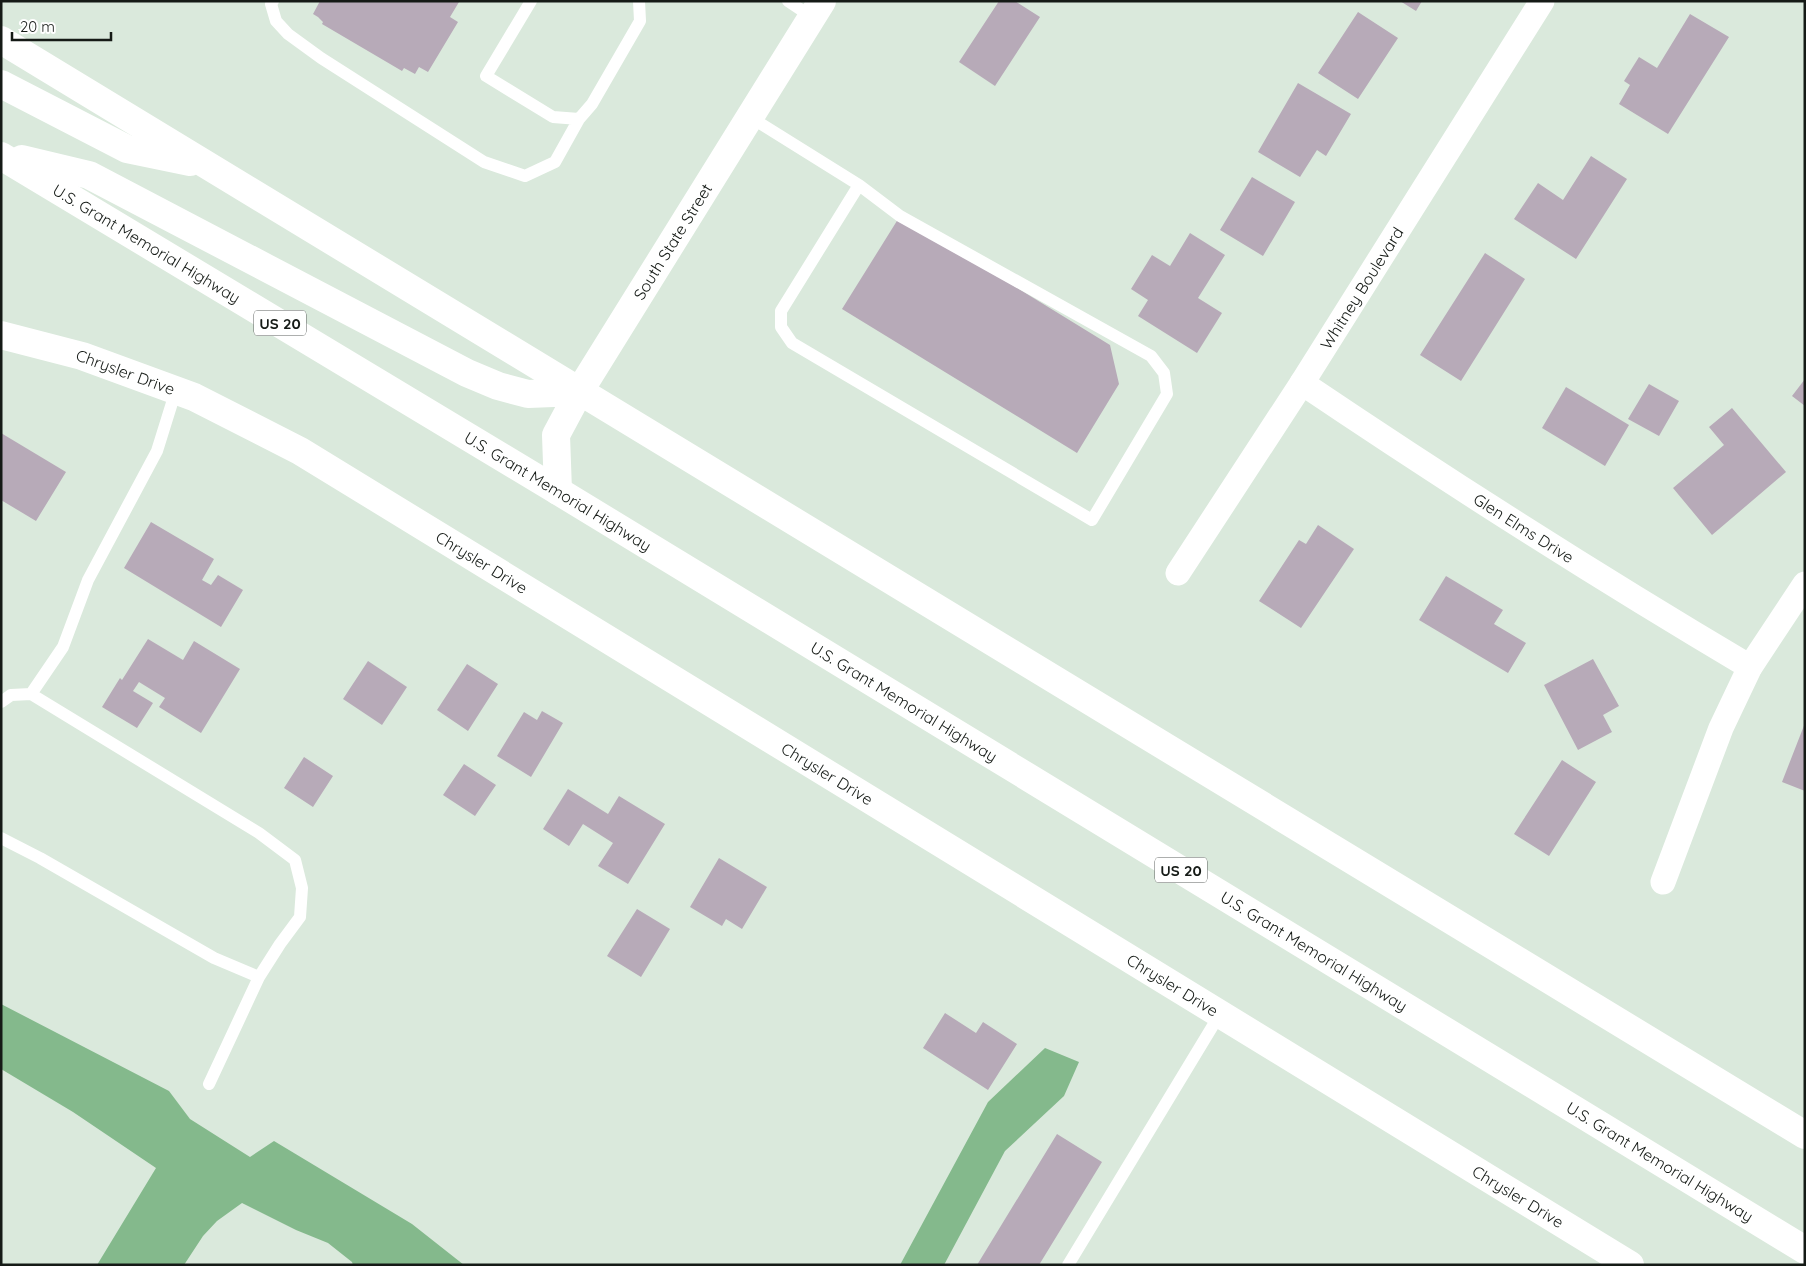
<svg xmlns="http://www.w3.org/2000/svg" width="1806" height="1266" font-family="Quicksand,sans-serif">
<rect width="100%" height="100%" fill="#dae9dc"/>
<path fill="#84b98c" d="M1,1004L169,1091L190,1119L250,1157L274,1141L412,1224L464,1265H353L352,1262L328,1243L296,1230L242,1203L217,1221L203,1236L184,1265H97L156,1168L73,1112L1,1069Z
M1045,1048L1079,1062L1064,1096L1005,1151L944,1265H900L988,1102Z"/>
<path fill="#b7aab8" d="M320,1H457L459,2L450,17L458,22L428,72L419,67L415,74L404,68L402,71L322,24L323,22L318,17L313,14Z
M999,1H1015L1040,17L995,86L959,62Z
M1400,1H1422L1416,11Z
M1358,12L1398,38L1358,99L1318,73Z
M1690,14L1729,37L1668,134L1619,104L1630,85L1624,81L1639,57L1657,68Z
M1298,83L1351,114L1326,156L1317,150L1300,177L1258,152Z
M1591,156L1627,179L1576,259L1514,219L1538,183L1563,200Z
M1252,177L1295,202L1263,256L1220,230Z
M900,216L1110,345L1119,384L1077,453L842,309Z
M1190,233L1225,255L1198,298L1222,313L1197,353L1138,316L1148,300L1131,289L1152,255L1170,266Z
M1485,253L1525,279L1461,381L1420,355Z
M1805,379V406L1792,396Z
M1649,384L1679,401L1659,436L1628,419Z
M1566,387L1629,425L1605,466L1542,428Z
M1732,408L1786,472L1712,535L1673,488L1724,445L1709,427Z
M1,433L66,472L36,521L1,500Z
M151,522L214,559L202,580L211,585L218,575L243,590L221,627L124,568Z
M1318,525L1354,549L1301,628L1259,601L1299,540L1306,544Z
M1446,576L1503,610L1494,624L1526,643L1508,673L1419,620Z
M148,639L183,660L194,641L240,669L201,733L159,707L165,698L139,682L133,691L153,703L137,728L102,707L120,678L122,680Z
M1593,659L1619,706L1603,715L1612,732L1578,750L1544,685Z
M368,661L407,687L382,725L343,699Z
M467,664L498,684L468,731L437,710Z
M542,711L563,723L531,777L497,756L524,712L537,720Z
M1805,723V791L1782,782Z
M304,757L333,776L313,807L284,788Z
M1562,760L1596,782L1549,856L1514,834Z
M464,764L496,785L475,816L443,795Z
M568,789L608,814L619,796L665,824L628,884L598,866L613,843L583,824L569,846L543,829Z
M719,858L767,887L742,929L726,919L722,926L690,907Z
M637,909L670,929L641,977L607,956Z
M945,1013L976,1033L983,1022L1017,1044L988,1090L923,1048Z
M1057,1134L1102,1162L1039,1265H977Z"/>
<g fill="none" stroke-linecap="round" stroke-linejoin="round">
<path stroke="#fff" stroke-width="12" d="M273,1L271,4L276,21L288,34L321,58L484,162L525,176L555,162L579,119
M531,1L486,76L553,117L579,119L592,104L640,21L639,1
M788,1L812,17
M750,117L859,185L781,311V327L792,343L1092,520L1167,394L1164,373L1151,356L900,216L859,185
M31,694L63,647L88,580L157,451L176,390
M1,702L11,695L31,694L259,833L295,860L302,888L300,917L280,944L259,977L209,1084
M1,838L40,858L214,958L259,977
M1068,1265L1220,1014"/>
<g stroke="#fff" stroke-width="25">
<path id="s1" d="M1302,383C1449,482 1598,577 1750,667"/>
<path id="s2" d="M1178,573L1302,383L1542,1"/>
<path d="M1663,882L1721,728L1750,667L1805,584"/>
</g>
<g stroke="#fff" stroke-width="28">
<path id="s3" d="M1,335L82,356L194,397L300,451L1630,1265"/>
<path id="s4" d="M558,491L556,435L579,392L822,1"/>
</g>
<g stroke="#fff" stroke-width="28">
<path d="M1,40L1805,1135"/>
<path d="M1,84L127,149L190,162"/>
<path id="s5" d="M1,156L558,491L1805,1250"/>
<path d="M22,159L89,175L467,373L498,386L528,394L579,392"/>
</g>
</g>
<g text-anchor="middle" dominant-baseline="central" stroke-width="5" stroke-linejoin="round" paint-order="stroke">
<g fill="#fff" stroke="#5b5f5c" stroke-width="1">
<rect x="254" y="310.5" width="52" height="25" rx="4"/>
<rect x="1155" y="857.5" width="52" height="25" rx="4"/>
</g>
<g font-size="15" font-weight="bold" fill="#151a16">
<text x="280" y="323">US 20</text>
<text x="1181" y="870">US 20</text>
</g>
<g font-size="16" fill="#151a16" stroke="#fff">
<text stroke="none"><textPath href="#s4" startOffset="282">South State Street</textPath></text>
<text stroke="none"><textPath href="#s5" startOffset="170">U.S. Grant Memorial Highway</textPath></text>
<text stroke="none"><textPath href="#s2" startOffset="339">Whitney Boulevard</textPath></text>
<text stroke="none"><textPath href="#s3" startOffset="130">Chrysler Drive</textPath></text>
<text stroke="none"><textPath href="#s5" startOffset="650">U.S. Grant Memorial Highway</textPath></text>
<text stroke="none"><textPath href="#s1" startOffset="265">Glen Elms Drive</textPath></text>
<text stroke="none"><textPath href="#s3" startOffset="535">Chrysler Drive</textPath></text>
<text stroke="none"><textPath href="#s5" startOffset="1055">U.S. Grant Memorial Highway</textPath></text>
<text stroke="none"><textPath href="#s3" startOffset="940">Chrysler Drive</textPath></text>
<text stroke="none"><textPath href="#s5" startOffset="1535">U.S. Grant Memorial Highway</textPath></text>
<text stroke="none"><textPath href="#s3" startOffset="1345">Chrysler Drive</textPath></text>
<text stroke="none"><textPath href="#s5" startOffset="1940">U.S. Grant Memorial Highway</textPath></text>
<text stroke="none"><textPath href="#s3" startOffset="1750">Chrysler Drive</textPath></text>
</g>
</g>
<rect width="1806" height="1266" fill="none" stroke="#151a16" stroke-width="5"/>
<path d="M12 32v8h99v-8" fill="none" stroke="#151a16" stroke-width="2.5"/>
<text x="20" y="32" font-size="15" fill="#151a16" stroke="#ffffff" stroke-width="4" paint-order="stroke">20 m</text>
</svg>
